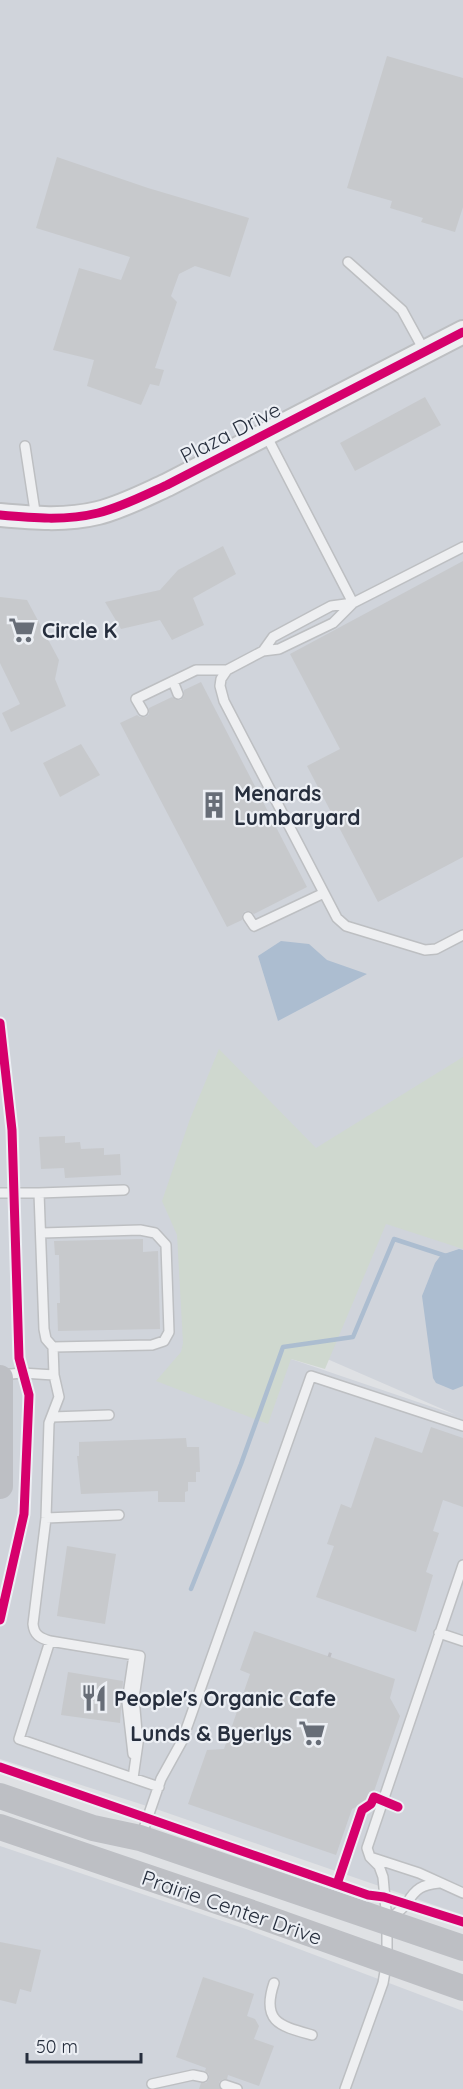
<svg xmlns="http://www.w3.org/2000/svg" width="463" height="2089" font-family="Quicksand,sans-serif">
<rect width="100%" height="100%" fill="#dfe1e4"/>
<path fill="#d0d4db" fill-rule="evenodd" d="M0,0H463V1915L153,1808L0,1759ZM295,1345L456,1415L291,1359Z
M0,1846L246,1929L463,2011V2089H0Z"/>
<path fill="#cfd8cf" d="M219,1049L316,1148L463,1057V1249L386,1224L325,1369L291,1359L268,1424L156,1381L181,1352L183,1343L177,1235L162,1201L190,1119Z"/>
<path fill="#acbdd0" d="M281,941L309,944L327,960L367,974L278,1021L258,956Z
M459,1249L463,1250V1386L453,1390L436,1383L433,1378L422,1296L435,1263L441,1255Z"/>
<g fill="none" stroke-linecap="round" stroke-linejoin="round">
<path stroke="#acbdd0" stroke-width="4.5" d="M191,1589L241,1464L283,1347L353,1337L394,1239L446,1256"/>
</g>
<path fill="#c7c9cc" d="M387,56L463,78V207L455,232L421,222L423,218L390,208L392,201L347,188Z
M57,157L148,188L249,218L230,277L195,266L179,274L171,296L177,302L155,368L164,370L159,386L150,384L141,405L87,386L94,360L53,350L79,268L121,280L130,257L36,228Z
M425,397L441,425L355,471L340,443Z
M223,546L236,574L193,598L204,625L172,640L160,620L121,629L105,602L160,590L178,570Z
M463,561V857L378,902L307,766L340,749L290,654Z
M0,597L27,600L59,660L55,679L66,706L11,732L2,713L20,704L0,663Z
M201,682L307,887L254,914L250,911H245L242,915V920L227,927L120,723L137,715L140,717H146L149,714V708L172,697L176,700H181L184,696V690Z
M81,744L100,775L60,797L43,763Z
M65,1136V1143L80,1142L81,1149L104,1148V1155L120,1154L121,1175L65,1178L64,1168L41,1169L39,1137Z
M143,1239V1252L158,1251L160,1329L58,1331L57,1303H60L59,1255H55L54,1241Z
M431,1427L463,1438V1507L443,1500L433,1531L439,1533L426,1572L433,1575L416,1632L316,1597L334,1546L327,1544L341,1504L351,1508L375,1437L422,1453Z
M186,1438L187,1447H199L200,1472H196V1482H188V1491L185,1492V1502H158V1491L81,1494L77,1456H79V1442Z
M67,1546L116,1554L105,1624L57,1616Z
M254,1631L395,1679L390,1698L400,1716L371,1800L352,1809L336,1855L188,1804L207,1750L224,1749L250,1674L240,1670Z
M68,1672L123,1681L120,1723L61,1715Z
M0,1942L41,1950L31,1992L20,1989L16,2004L0,2000Z
M203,1977L254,1994L247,2016L255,2019L259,2026L254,2039L274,2046L259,2086L228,2075L227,2079H223L219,2082L220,2089H199L201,2083H206L209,2079V2074L205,2071L206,2068L176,2057Z"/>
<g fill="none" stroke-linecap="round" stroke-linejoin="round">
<defs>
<path id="service" d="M348,262L402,310L425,352
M266,435L353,603
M25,446L36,518
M463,547L353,603L333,623L279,649L263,651L227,670L221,679L220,686L224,701L337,918L346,926L425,950L436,949L463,935
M263,651L273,637L314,615L331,606L353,603
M173,681L178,694
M143,711L136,699L196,670H227
M248,917L254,926L324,893
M0,1193H39L44,1329L46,1339L53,1347L54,1375
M39,1193L124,1190
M42,1233L140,1230L155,1233L166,1245L169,1332L164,1341L152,1345L53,1347
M0,1375L22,1373L54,1375L59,1397L49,1423L46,1518L33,1624C34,1635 40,1638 50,1641L140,1656L134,1698L138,1743L133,1778
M52,1417L109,1415
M46,1518L119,1515
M439,1633L463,1641
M50,1641L19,1739L159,1787
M133,1754L127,1702L134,1655
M141,1837L161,1779L182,1741L311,1376L463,1426
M373,1858L419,1873L463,1893
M388,1920C394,1915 403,1909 407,1903C416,1888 422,1885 439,1883
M274,1983C261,2022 280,2026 312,2035
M152,2084L193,2075L203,2077
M225,2085L237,2089
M345,2089L383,1983L387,1960V1921L383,1877L379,1866L370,1857L367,1848L463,1565"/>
<path id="tertiary" d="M0,515C32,518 66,521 98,513C122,507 145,495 167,485L463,332"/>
</defs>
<use href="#service" stroke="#bdbfc2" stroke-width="12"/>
<use href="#tertiary" stroke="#bdbfc2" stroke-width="26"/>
<path stroke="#bebfc4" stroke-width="3" stroke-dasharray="4.5 4.5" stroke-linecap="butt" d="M329,1657L331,1651"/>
<use href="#service" stroke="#eeeff1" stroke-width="9"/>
<use href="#tertiary" stroke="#eeeff1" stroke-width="22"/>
<path stroke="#bdbfc4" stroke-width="26" d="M0,1378V1486
M0,1796L93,1828L140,1838L463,1948
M0,1827L255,1914L463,1988"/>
<defs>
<path id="cycleway" d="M0,515C32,518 66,521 98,513C122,507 145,495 167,485L463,332
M0,1023L12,1130L19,1358L29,1395L24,1514L0,1620
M0,1767L368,1895L384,1897L463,1922
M337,1884L362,1810L371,1804L374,1797L398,1807"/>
</defs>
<use href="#cycleway" stroke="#eceff4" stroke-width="13"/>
<use href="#cycleway" stroke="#d6006c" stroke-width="9"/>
</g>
<defs>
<symbol id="supermarket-bare" viewBox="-9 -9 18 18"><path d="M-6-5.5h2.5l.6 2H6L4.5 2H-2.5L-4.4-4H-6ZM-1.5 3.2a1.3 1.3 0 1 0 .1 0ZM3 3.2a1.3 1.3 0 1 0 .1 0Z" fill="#676d77" stroke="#eceff4" stroke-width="2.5" paint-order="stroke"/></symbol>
<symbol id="building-bare" viewBox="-9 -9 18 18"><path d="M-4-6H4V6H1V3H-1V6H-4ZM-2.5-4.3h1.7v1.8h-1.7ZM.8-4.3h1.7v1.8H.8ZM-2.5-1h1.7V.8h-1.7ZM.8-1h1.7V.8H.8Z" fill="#676d77" stroke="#eceff4" stroke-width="2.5" paint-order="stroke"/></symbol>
<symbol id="restaurant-bare" viewBox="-9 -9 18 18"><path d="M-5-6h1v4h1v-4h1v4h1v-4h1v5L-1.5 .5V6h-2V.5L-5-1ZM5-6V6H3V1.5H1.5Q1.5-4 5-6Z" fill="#676d77" stroke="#eceff4" stroke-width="2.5" paint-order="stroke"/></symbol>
</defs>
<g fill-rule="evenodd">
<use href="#supermarket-bare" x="3" y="611" width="38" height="38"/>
<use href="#building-bare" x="195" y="786" width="38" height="38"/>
<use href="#restaurant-bare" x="75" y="1679" width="38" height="38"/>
<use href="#supermarket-bare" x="293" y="1714" width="38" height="38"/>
</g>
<g text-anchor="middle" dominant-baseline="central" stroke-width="4.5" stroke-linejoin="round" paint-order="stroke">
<g font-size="21" fill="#262e3d" stroke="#eceff4">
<text transform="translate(230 432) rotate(-27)">Plaza Drive</text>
<text transform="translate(232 1907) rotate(19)">Prairie Center Drive</text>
</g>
<g font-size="21" font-weight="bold" fill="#262e3d" stroke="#eceff4" text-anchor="start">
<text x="42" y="630">Circle K</text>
<text x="234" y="793">Menards<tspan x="234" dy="24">Lumbaryard</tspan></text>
<text x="114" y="1698">People's Organic Cafe</text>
<text x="292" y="1733" text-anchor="end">Lunds &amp; Byerlys</text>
</g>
</g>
<path d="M27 2053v9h114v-9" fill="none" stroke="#262e3d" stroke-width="3"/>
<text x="36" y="2053" font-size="18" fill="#262e3d" stroke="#eceff4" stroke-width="4.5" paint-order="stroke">50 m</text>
</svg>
